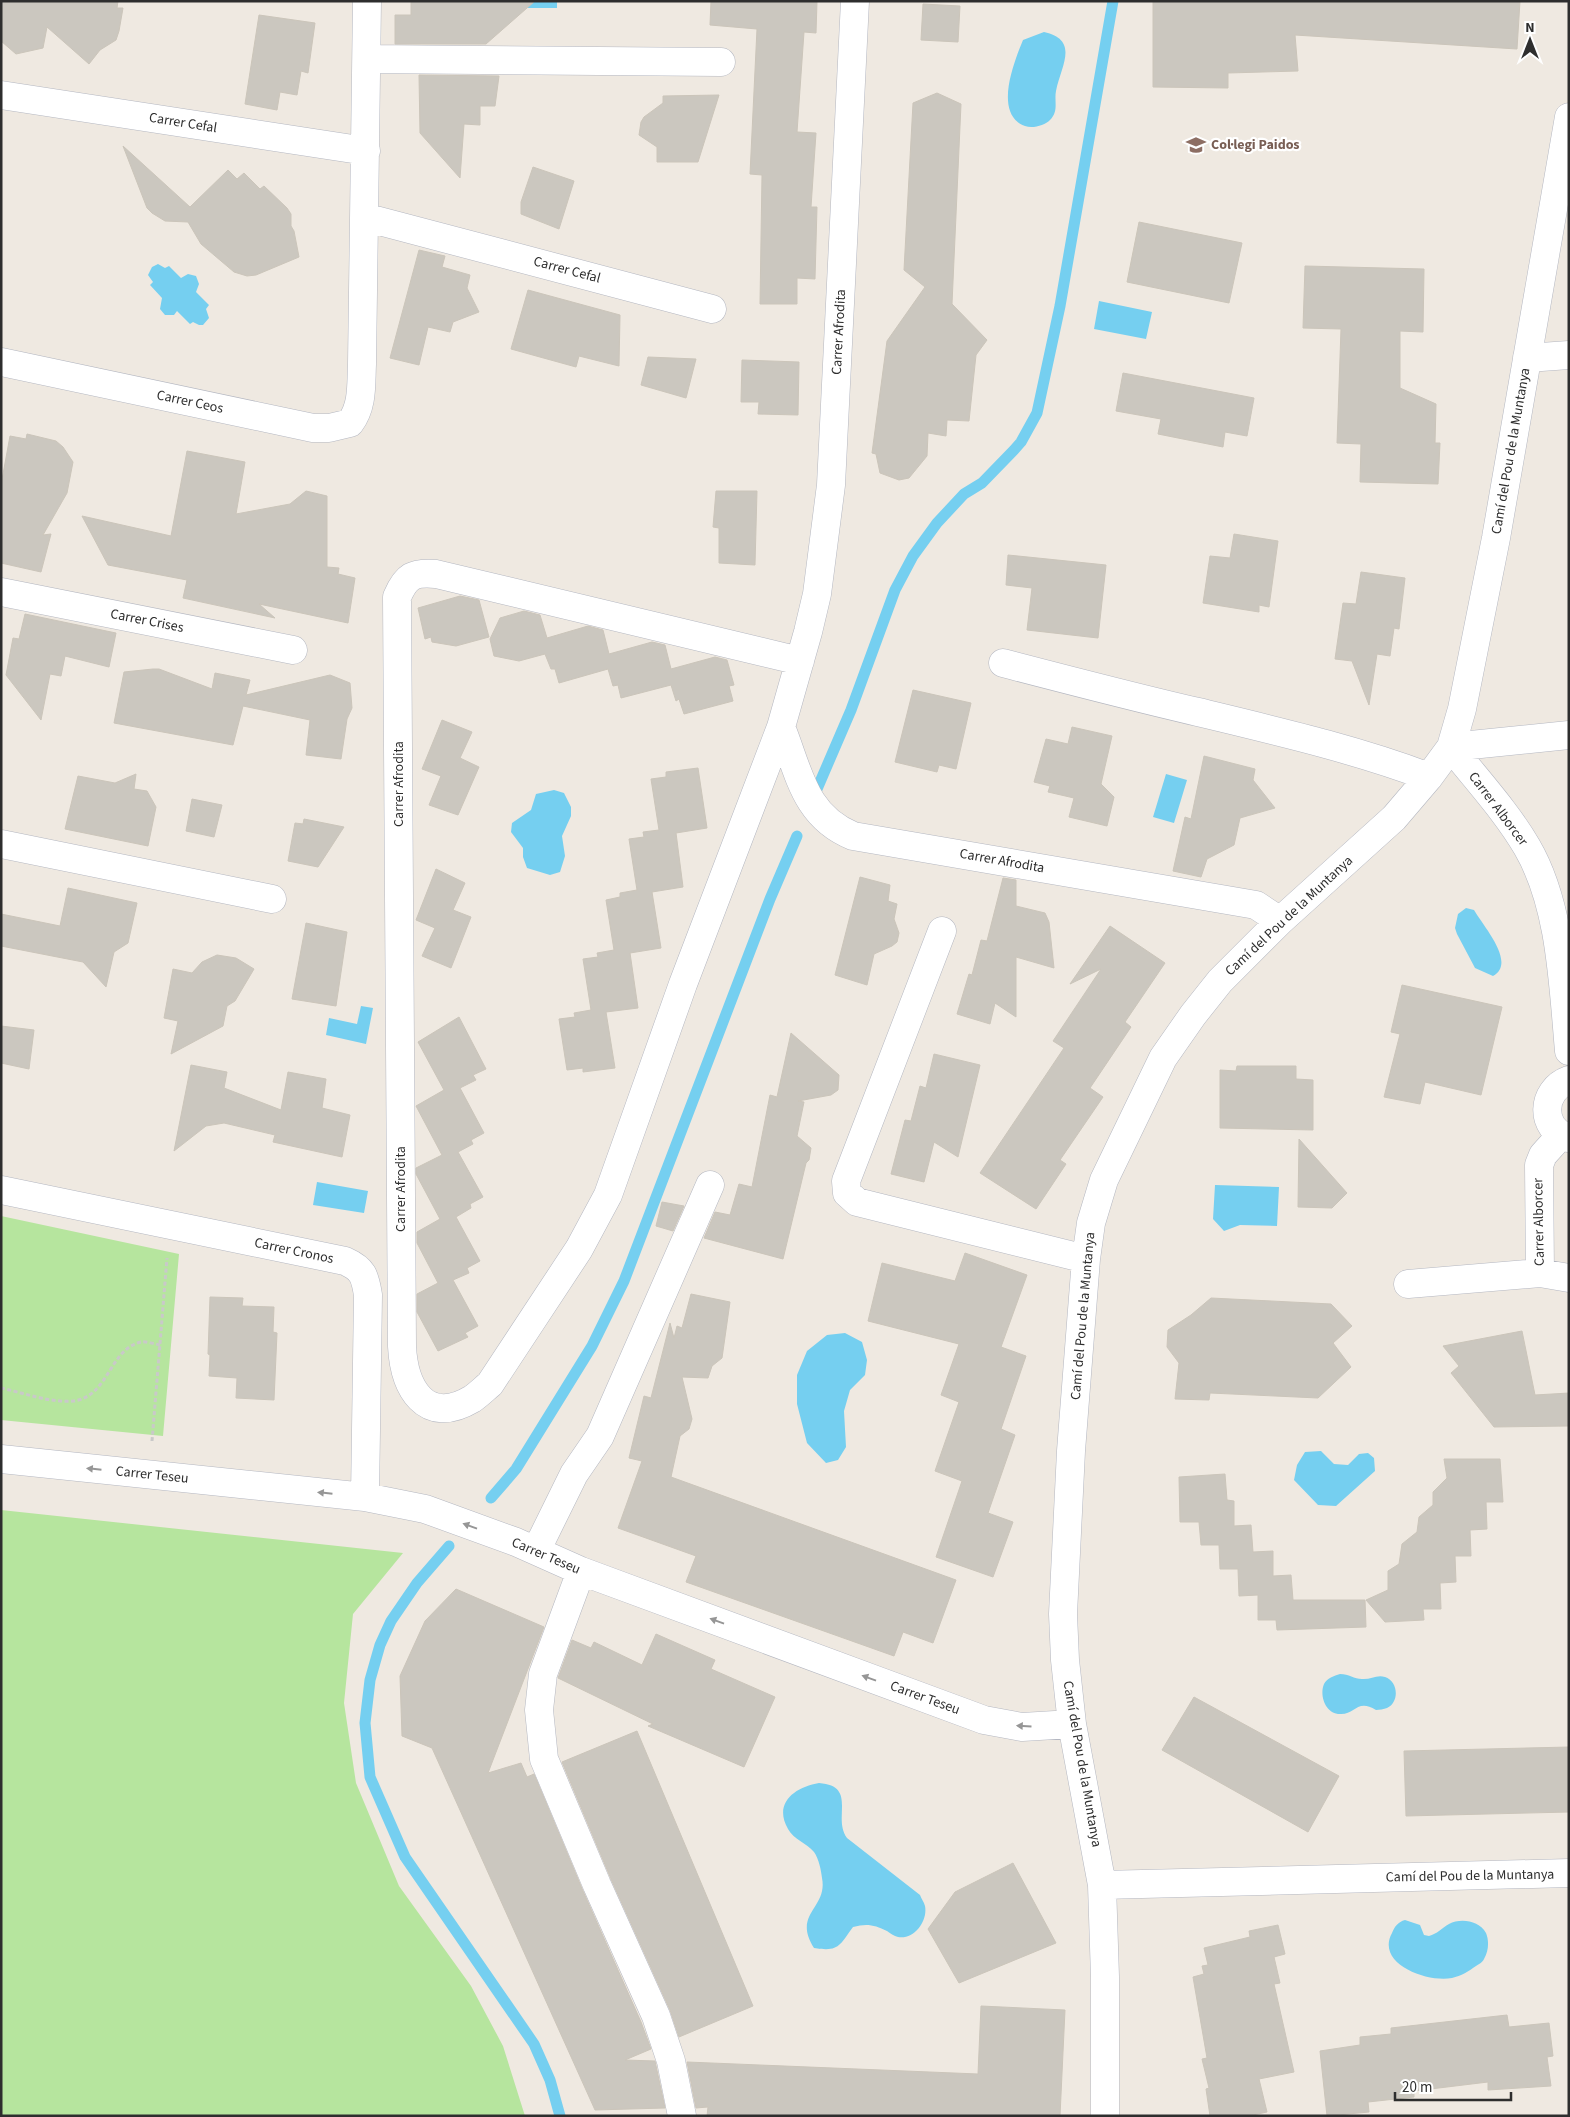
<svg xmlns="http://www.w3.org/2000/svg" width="1570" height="2117" font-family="'Source Sans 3',sans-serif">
<rect width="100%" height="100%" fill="#efe9e1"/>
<path fill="#b6e59e" d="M1,1216L179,1254L163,1436L1,1420Z
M1,1510L403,1553L353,1614L344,1703L356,1783L399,1886L471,1986L503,2046L525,2116H1Z"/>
<path fill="#75cff0" d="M526,1H557V8H526Z
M1044,32C1080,40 1061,66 1056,91C1054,101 1059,111 1050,120C1045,125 1033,129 1025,126C993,114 1014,62 1023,40Z
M158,264L165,268L169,266L181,278L188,274L196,276L199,284L196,292L209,305L206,309L209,318L203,325H199L193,322L190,324L177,311L174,315H165L160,309L162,298L150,285L153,282L148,275L152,267Z
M1099,301L1152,312L1146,339L1094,329Z
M1166,774L1187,780L1174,823L1153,817Z
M554,790L564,793L571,807V816L562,836L565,856L560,872L550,875L527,868L523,857V848L511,832L512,823L531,810L536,794Z
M1466,908L1474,910C1483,926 1517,963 1493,976L1475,968L1457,934L1455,928L1458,914Z
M361,1006L373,1008L366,1044L326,1035L329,1018L357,1024Z
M317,1182L368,1191L364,1213L313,1205Z
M1215,1185L1279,1187L1277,1226L1240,1225L1224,1231L1213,1219Z
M845,1333L862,1342L867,1360L865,1375L850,1390L844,1411L846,1447L838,1460L826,1463L807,1443L797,1404V1375L807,1351L827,1335Z
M1321,1451L1334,1464L1348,1465L1359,1454L1368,1453L1374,1458L1375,1471L1336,1506L1318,1505L1294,1480L1297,1465L1305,1452Z
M1340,1674C1349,1674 1354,1679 1362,1679C1370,1680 1377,1674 1385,1677C1398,1681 1400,1702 1387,1708C1384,1709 1379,1710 1376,1710C1357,1698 1355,1715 1340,1714C1326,1714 1319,1696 1324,1684C1327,1678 1334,1676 1340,1674Z
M819,1783C858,1786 832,1818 847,1838L920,1895C921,1898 924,1902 925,1906C928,1921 914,1940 898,1937C894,1936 890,1933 887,1931C875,1925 867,1923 853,1927C839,1946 839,1952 814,1948C792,1913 828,1909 822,1878C821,1870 819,1859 814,1852C807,1843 794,1840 788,1829C773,1803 795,1787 819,1783Z
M1405,1920L1420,1925L1424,1935L1429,1936C1437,1934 1442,1928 1449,1924C1460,1918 1479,1920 1486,1933C1489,1940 1489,1951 1484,1959C1483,1962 1479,1964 1476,1966C1469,1971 1461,1976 1452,1978C1428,1983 1375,1964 1392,1933C1395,1926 1398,1922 1405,1920Z"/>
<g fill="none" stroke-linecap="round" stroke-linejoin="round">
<path stroke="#75cff0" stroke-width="11" d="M817,789L851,710L895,590L913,556L937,523L964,494L982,483L1014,450L1021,442L1037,413L1060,306L1113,1
M491,1498L516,1469L592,1346L624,1281L770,899L797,836
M449,1546L417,1583L391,1621L380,1645L370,1680L365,1723L370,1777L405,1857L534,2044L550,2080L560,2116"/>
</g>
<path fill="#cbc7bf" stroke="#cbc5ba" d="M1,1H118L117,8H123L119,31L116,40L100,50L89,64L47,27L43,48L16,54L1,41Z
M411,1H535L486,44H395V15H411Z
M711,1H817L816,33L804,32L797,132L816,133L811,207H817L815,279L797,278V304H760L762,175L750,174L757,29L710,25Z
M1153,1H1520L1517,49L1295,35L1298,71L1228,73V88L1153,87Z
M923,4L960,6L958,42L921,40Z
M259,15L315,23L308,73L301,71L297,95L280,92L277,110L245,104Z
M419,75L499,76L495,106H480V125L464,124L460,178L420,133Z
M937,93L961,104L952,304L987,340L976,355L969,421L947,420L946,436L928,433L927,456L909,478L899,480L880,473L876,454L872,453L887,341L925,287L904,270L913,103Z
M719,95L698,162H657V147L639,135L641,122L644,117L663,103V96Z
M123,146L190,207L228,170L237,179L244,173L260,189L264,186L287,208L291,214V226L294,231L299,257L256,275L247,276L234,272L201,244L188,222L165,221L152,213L147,208Z
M533,167L574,181L559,229L521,214V202Z
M1139,222L1242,243L1229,303L1127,282Z
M419,250L445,256L442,267L470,275L467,288L479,312L453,322L450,332L428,327L419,365L390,358Z
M1305,266L1424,269L1423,332L1400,331V388L1436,404L1435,443H1440L1438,484L1360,482L1361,444L1337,443L1341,329L1303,328Z
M528,290L620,315L619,366L579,356L576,367L511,349Z
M648,357L696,359L686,398L641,385Z
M742,360L799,362L798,415L758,414L759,402H741Z
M1123,373L1254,398L1247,436L1225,432L1223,447L1158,434L1161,419L1116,411Z
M27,434L56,441L63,447L73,462L67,493L43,535L51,534L41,572L1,563V485L10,436L26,439Z
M187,451L245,462L236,514L290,504L306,491L327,496V567L339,568L338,574L355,578L348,623L259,604L275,618L183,598L187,580L108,565L82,516L171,536Z
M716,491H757L755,565L719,563V528L713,527Z
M1234,534L1278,541L1269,607L1259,605V612L1203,603L1210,556L1230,558Z
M1008,555L1106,565L1098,638L1027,630L1032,588L1006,585Z
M1361,572L1405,578L1399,629L1394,628L1390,656L1377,654L1369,705L1352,661L1335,659L1343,603L1356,604Z
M460,596L479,600L489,637L456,646L432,642L431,637L425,639L418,608Z
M524,611L540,615L547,638L588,626L603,630L609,654L652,642L665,645L671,669L715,657L727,660L734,685L729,686L733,701L684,714L679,699L676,701L671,685L621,698L618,685L613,686L608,669L559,683L555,669H551L545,654L519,661L494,656L490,639L500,618Z
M25,614L116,633L109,667L65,656L61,676L50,674L41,720L6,675L13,638L19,639Z
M153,669H159L212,689L215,673L250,680L246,695L330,675L350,683L352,708L347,719L341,759L306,755L310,720L243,706L233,745L114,723L124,672Z
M913,690L971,703L956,769L939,765L937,772L895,762Z
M442,720L472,732L460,758L479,767L458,815L429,805L441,776L422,769Z
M1072,727L1112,736L1101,784L1114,797L1107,826L1069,817L1074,798L1048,792L1050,786L1034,782L1046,739L1068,744Z
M1204,756L1255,769L1253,780L1275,808L1240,818L1234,845L1207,859L1201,877L1173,871L1185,817L1191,819Z
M698,768L707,828L676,833L683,887L652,892L661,948L630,953L638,1008L606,1012L615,1068L583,1072V1068L567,1070L559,1019L575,1017L574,1013L591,1010L583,959L598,957L597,953L614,950L606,900L620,897V893L637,890L629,839L644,837L643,832L659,830L651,779L666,777V772Z
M136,774L134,789L147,791L156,807L148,846L65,829L78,776L115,783Z
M192,799L222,805L214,837L186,831Z
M304,819L344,827L318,867L288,861L295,823L303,824Z
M436,869L465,883L453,910L471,917L451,968L422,956L435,928L416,920Z
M860,877L890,885L888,901L897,904L894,919L899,933L897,942L892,946L874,954L867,985L835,975Z
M1003,878L1016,880V906L1045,913L1049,922L1054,968L1016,957V1017L995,1003L990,1024L957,1014L969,974L972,975L981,940L987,941Z
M68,888L137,903L128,943L114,952L106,987L83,962L1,946V914L60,926Z
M306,923L347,932L336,1006L292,999Z
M1110,926L1165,963L1125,1022L1131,1027L1090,1088L1103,1097L1060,1160L1066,1164L1036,1209L980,1173L1064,1048L1053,1041L1101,969L1070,984Z
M217,955L236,958L254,969L235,1001L227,1006L223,1026L171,1054L178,1021L164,1018L173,969L192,973L202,962Z
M1402,985L1502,1007L1481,1095L1425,1082L1420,1104L1384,1097L1400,1034L1391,1032Z
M459,1017L486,1069L473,1075L476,1080L460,1088L484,1133L471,1140L473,1144L458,1152L483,1197L470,1204L471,1208L456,1217L480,1261L467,1268L469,1273L453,1280L478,1326L465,1333L468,1337L438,1351L417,1312V1294L438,1283L417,1243V1232L440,1219L416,1174V1168L442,1155L416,1106L444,1090L418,1042Z
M1,1026L34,1030L29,1069L1,1063Z
M791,1033L839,1075L838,1090L831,1095L798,1101L804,1102L797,1136L811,1148L809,1160L806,1163L783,1259L704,1238L715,1212L730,1215L739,1184L752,1187L770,1095L777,1097Z
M934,1054L980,1065L958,1157L934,1142L924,1182L891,1174L905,1120L911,1121L920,1086L926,1088Z
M191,1065L227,1072L224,1088L281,1110L288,1072L326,1079L322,1108L350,1115L342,1157L273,1142L275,1135L224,1123L206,1126L174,1151Z
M1237,1066H1296V1079L1313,1080V1130L1220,1128V1070L1236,1071Z
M1299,1139L1347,1193L1332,1208L1298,1207Z
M662,1202L684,1206L673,1231L656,1226Z
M965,1253L1027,1275L1001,1347L1026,1356L1001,1429L1015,1435L988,1513L1013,1522L993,1577L936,1557L962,1481L935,1471L959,1402L941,1395L959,1344L868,1321L882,1263L955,1281Z
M691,1294L730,1302L722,1358L712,1366L708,1378L682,1377L692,1419L689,1429L680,1436L671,1477L956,1580L933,1643L903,1632L894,1656L686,1582L696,1556L618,1528L642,1461L629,1458L644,1396L651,1398L670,1323L674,1338L677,1326L682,1328Z
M210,1297L243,1298L242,1306L274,1307L273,1332L277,1333L274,1400L236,1398L237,1378L209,1376L210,1355L208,1354Z
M1211,1298L1331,1304L1352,1326L1333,1343L1351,1367L1318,1398L1210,1393L1209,1400L1175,1399L1179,1363L1167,1347L1168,1330L1191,1315Z
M1522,1331L1535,1395L1569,1393V1426L1494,1427L1451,1373L1459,1366L1443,1346Z
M1444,1459H1500L1503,1502H1486L1487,1529L1470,1530L1471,1556H1455L1456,1582L1440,1583L1441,1609H1423L1424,1620L1385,1622L1366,1600L1388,1590V1571L1399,1564L1402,1544L1417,1532L1419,1517L1433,1505V1492L1447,1478Z
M1225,1474L1227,1500L1234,1501V1526L1251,1525L1253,1552L1273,1551V1576L1291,1575L1293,1600H1365L1366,1627L1277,1630L1276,1620H1258V1595L1239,1596L1238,1569H1220L1219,1545H1201L1199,1522H1180L1179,1477Z
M456,1589L544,1627L488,1773L521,1763L527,1777L534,1774L583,1891L641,2022L651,2049L625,2060L655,2061L665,2108L595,2110L432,1748L402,1736L400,1676L425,1621Z
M656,1634L715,1660L711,1669L775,1697L744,1767L648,1726L653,1724L558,1678L572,1640L591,1648L594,1642L642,1665Z
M1194,1697L1339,1776L1308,1832L1162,1750Z
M637,1731L753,2006L679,2037L670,2010L611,1879L562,1762Z
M1569,1747V1812L1406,1816L1404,1751Z
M1013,1863L1056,1943L959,1983L928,1929L955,1892Z
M1278,1925L1285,1954L1274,1957L1280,1983L1274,1984L1294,2072L1259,2079L1267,2112L1248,2116H1210L1206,2089L1209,2088L1202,2059L1207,2058L1193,1977L1204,1974L1202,1966L1208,1965L1204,1948L1250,1937L1249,1931Z
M981,2006L1065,2010L1060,2116H707L708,2107L696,2108L687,2062L978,2074Z
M1507,2015L1509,2027L1549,2023L1553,2056L1547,2057L1551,2086L1488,2090V2082L1414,2091V2097L1368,2102L1369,2112L1327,2116L1320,2051L1360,2045V2037L1391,2034V2028Z"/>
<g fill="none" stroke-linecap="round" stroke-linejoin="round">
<defs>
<path id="minor" d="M367,59L721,62
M1,95L366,151
M364,217L712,309
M1527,358L1569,355
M1,362L313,428H329L350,423C363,406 361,385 362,364L367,1
M1,592L293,650
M800,661L436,574C413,572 406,576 397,597L402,1346C404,1387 425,1427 472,1399C478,1395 484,1389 490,1384L579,1249L608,1195L683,984L781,727L808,632L817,594L831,485L855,1
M1003,663C1068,680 1133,697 1198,712C1276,731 1355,749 1429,777
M781,727C799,772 804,816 853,836L1256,905L1280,921
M1451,747C1476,779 1506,811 1527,847C1561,905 1563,985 1569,1051
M1451,747L1569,735
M1,844L272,899
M942,931L846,1181L847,1193L857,1202L1086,1259
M1569,1080C1541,1090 1539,1129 1569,1138
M1,1190L345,1261C363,1269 365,1276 368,1295L365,1497
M1540,1273L1539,1165L1543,1155L1561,1135
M1408,1284L1540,1273L1569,1278
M1,1459L365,1497L425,1509L516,1542L581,1571L984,1720L1022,1727L1072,1724
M536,1551L574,1474L600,1436L710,1185
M581,1571L543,1674L539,1710L544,1759L597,1885L656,2016L671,2061L682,2116
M1102,1885L1569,1873
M1105,2116V1977L1102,1885L1072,1724L1065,1660L1063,1614L1071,1451L1086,1259L1091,1223L1104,1180L1163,1058L1193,1015L1220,981L1280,921L1394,818L1429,777L1451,747L1462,709L1496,538L1569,117"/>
</defs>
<use href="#minor" stroke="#b4b7c1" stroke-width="29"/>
<path stroke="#c9c9c9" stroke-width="3" stroke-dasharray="4 2.5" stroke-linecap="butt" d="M1,1388C24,1393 50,1403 73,1401C109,1397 109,1349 141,1342C146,1341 155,1344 160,1345
M152,1441L167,1258"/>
<use href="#minor" stroke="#fff" stroke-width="28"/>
</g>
<defs><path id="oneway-solid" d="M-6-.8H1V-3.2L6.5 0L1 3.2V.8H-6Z" transform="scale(1.25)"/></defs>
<g fill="#969696">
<use href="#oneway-solid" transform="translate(94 1469) rotate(-174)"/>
<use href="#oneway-solid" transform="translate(325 1493) rotate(-174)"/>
<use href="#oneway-solid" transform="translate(470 1526) rotate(-160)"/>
<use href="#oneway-solid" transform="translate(717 1621) rotate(-160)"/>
<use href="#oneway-solid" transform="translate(869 1678) rotate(-160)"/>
<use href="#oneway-solid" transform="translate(1024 1726) rotate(-177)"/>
</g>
<defs>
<symbol id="school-bare" viewBox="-9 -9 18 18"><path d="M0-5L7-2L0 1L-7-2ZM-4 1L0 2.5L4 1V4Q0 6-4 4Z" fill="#8d6e63" stroke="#fff" stroke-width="2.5" paint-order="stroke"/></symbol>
</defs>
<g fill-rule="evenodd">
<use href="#school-bare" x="1182" y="131" width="28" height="28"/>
</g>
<g text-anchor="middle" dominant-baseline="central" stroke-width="4.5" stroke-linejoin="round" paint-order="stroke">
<g font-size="14" fill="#2e2e2e" stroke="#fff">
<text transform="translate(183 123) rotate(9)">Carrer Cefal</text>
<text transform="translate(567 270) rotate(15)">Carrer Cefal</text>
<text transform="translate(839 332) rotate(-87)">Carrer Afrodita</text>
<text transform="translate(190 402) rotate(12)">Carrer Ceos</text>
<text transform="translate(1511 451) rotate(-80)">Camí del Pou de la Muntanya</text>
<text transform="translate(147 621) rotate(11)">Carrer Crises</text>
<text transform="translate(399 784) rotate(-90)">Carrer Afrodita</text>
<text transform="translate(1498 809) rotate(53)">Carrer Alborcer</text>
<text transform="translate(1002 861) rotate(10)">Carrer Afrodita</text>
<text transform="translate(1289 916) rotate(-43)">Camí del Pou de la Muntanya</text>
<text transform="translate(401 1189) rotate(-90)">Carrer Afrodita</text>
<text transform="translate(1539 1222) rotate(-91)">Carrer Alborcer</text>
<text transform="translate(294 1251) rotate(12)">Carrer Cronos</text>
<text transform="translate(1083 1316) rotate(-85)">Camí del Pou de la Muntanya</text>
<text transform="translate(152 1475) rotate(6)">Carrer Teseu</text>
<text transform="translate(546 1556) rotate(23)">Carrer Teseu</text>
<text transform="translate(925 1698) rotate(20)">Carrer Teseu</text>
<text transform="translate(1082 1764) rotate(80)">Camí del Pou de la Muntanya</text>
<text transform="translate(1470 1876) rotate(-1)">Camí del Pou de la Muntanya</text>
</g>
<g font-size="14" font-weight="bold" fill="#785e54" stroke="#fff" text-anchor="start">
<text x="1211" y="145">Col·legi Paidos</text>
</g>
</g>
<rect width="1570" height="2117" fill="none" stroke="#2e2e2e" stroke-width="5"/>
<g transform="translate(1530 40)" stroke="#ffffff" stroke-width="4" paint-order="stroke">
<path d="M0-4L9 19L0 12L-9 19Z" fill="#2e2e2e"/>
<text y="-8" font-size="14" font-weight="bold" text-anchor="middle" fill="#2e2e2e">N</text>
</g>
<path d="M1395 2092v8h116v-8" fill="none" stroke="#2e2e2e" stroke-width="2.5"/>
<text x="1402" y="2092" font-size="15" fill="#2e2e2e" stroke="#ffffff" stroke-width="4" paint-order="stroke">20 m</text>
</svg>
